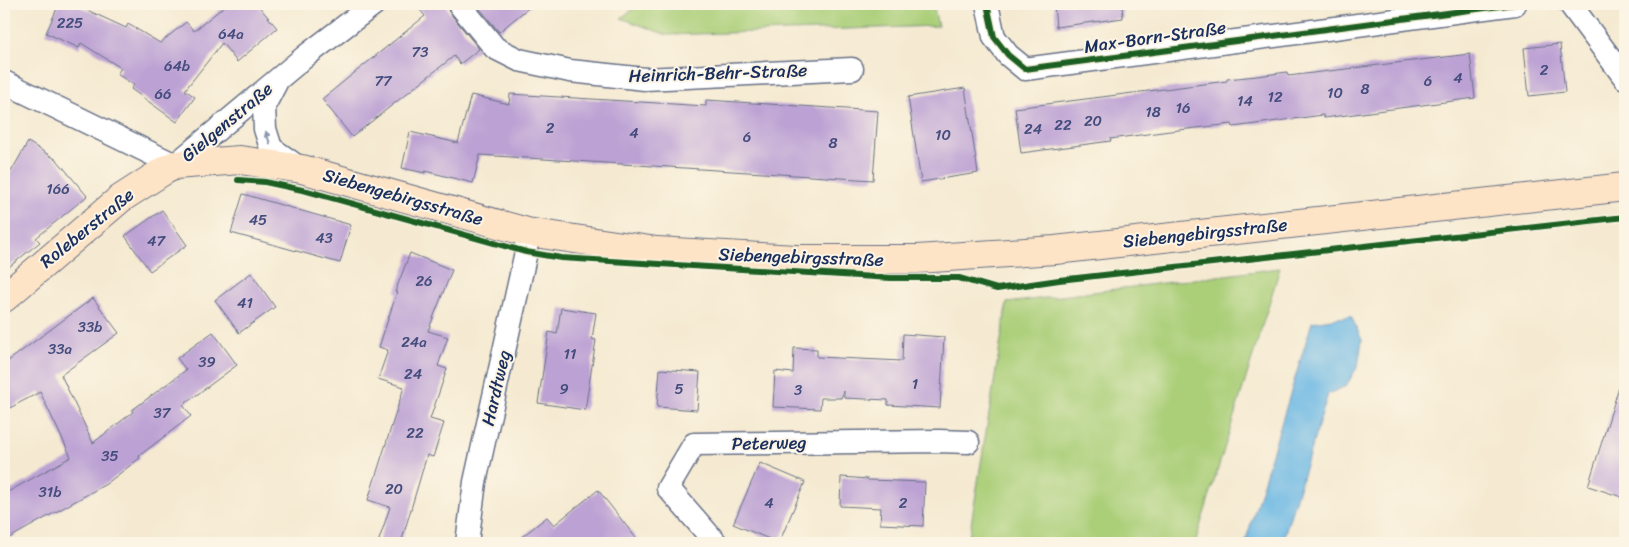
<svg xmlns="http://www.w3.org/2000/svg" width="1629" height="547" font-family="Sriracha,sans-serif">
<rect width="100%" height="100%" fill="#fcf5e5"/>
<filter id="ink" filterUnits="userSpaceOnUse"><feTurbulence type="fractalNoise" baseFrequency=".02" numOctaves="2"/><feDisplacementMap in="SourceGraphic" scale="10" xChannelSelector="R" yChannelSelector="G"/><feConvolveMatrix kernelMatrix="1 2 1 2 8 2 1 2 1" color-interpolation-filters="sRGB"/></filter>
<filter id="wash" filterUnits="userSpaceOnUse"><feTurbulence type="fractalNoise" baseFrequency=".0096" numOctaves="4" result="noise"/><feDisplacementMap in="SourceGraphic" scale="20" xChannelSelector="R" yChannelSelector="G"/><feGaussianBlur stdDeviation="1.12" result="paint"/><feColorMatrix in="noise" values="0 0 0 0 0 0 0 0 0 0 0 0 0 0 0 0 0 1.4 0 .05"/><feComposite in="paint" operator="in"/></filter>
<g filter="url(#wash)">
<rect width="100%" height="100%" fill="#f5ead1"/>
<path fill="#abcf79" stroke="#637f6c" d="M640,4H933L938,26L667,35L621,18Z
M1280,268L1195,543H968L1007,303Z"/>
<path fill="#6ab7e4" stroke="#4273a1" d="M1351,316L1362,340L1358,366L1346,386L1328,394L1282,543H1245L1312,322Z"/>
<g id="blocks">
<path fill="#bca1d4" d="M59,4H74L126,28L128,24L160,43L186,22L194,31L227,4H257L277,28L237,62L222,43L185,90L195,97L177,122L131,89L134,85L117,74L121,68L81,43L79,48L46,33Z
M415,4H446L449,12L479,49L460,64L454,56L352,137L322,99L425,16Z
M476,4H533L499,32Z
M1054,4H1122L1123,18L1056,27Z
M1560,44L1565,92L1529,96L1524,48Z
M1470,54L1475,98L1324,118L1323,115L1233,127L1232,124L1170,131L1110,139L1111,141L1021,153L1015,108L1227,81V79L1257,76L1287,72L1288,76Z
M965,88L978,173L921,182L908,97Z
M510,94L706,106V100L878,111L873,180L480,155L473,183L425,171V173L402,168L410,132L458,143L471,95L509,104Z
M28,142L57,160L87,196L36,238L40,242L4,271V184Z
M243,194L351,225L340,263L231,233Z
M162,210L187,245L150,271L125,236Z
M410,253L452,270L428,331L448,337L438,366L447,369L430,419L444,423L433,457L427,455L401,543H378L390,507L368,500L404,387L378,379L388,350L379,347L397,292H395Z
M251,273L275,307L239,333L215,300Z
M93,298L119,333L61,375L93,443L133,412L132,410L186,370L177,358L213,332L237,365L183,405L191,416L139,456L140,458L106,484L4,541V494L71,457L40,392L4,411V364Z
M561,308L596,313L592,339L596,340L585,410L538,403L549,332L557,334Z
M903,334L944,337L940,408L888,405V400L844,398V391L841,398H821L820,409L773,407L775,371L793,373L794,348L817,349V357L902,361Z
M660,369L700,372L697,410L657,407Z
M1620,384L1625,385V498L1588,486Z
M760,463L805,482L779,543L733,524Z
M841,477L868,479V480L925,482L923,526L880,524L881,508L840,506Z
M598,490L640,543H514L547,517L554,525Z"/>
</g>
</g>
<g filter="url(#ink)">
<use href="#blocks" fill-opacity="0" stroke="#677086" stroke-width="1"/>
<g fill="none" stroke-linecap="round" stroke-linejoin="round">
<defs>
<path id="street" d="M459,4L495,48L519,60L570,71L645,79L852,69
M987,4L994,37L1008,55L1025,69L1515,4
M1570,4L1625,78
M4,82L175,165L307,55L374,4
M276,83L264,106L265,129L271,148L301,169
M467,543L475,482L526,252L527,232
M716,543L668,488L694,444L939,441L968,442"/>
<path id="secondary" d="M4,298L120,199L165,170L175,165L240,160L302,169L527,232L657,251L796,259H917L1055,250L1625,187"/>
</defs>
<use href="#street" stroke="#677086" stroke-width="25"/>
<use href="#secondary" stroke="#677086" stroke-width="30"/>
<use href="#street" stroke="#fff" stroke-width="22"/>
<use href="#secondary" stroke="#fee4c6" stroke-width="28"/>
<defs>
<path id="cycleway" d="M987,4L994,37L1008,55L1025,69L1515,4
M238,180L265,182L307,191L526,252L561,258L891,278H959L997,289L1059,280L1625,217"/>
</defs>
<use href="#cycleway" stroke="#fcf5e5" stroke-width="9"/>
<use href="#cycleway" stroke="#1b5e20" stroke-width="6"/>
</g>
<defs><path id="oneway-solid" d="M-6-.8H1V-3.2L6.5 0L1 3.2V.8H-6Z" transform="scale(1.25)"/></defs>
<use fill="#8d97ae" href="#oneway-solid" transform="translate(268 138) rotate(-109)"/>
</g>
<g text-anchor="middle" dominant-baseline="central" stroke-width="4" stroke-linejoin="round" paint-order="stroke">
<g font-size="15" fill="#434c7c">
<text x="70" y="23">225</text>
<text x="231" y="34">64a</text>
<text x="420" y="52">73</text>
<text x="177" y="66">64b</text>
<text x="1544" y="70">2</text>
<text x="1458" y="78">4</text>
<text x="383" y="81">77</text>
<text x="1428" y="81">6</text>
<text x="1365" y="89">8</text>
<text x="1335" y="93">10</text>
<text x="163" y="94">66</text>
<text x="1275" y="97">12</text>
<text x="1245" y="101">14</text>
<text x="1183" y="108">16</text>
<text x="1153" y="112">18</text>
<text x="1093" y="121">20</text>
<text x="1063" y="125">22</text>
<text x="550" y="128">2</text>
<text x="1033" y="129">24</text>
<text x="634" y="133">4</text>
<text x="943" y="135">10</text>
<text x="747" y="137">6</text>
<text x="833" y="143">8</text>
<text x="58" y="189">166</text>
<text x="258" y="220">45</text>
<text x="324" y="238">43</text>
<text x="156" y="241">47</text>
<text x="424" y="281">26</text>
<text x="245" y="303">41</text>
<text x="90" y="327">33b</text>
<text x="414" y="342">24a</text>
<text x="60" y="349">33a</text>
<text x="570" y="354">11</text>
<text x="207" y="362">39</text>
<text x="413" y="374">24</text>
<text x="915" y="384">1</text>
<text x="564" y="389">9</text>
<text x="679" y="389">5</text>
<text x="798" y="390">3</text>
<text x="162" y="413">37</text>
<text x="415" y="433">22</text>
<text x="110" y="456">35</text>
<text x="394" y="489">20</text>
<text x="50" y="492">31b</text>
<text x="769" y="503">4</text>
<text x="903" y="503">2</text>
</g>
<g font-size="18" fill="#1b2f5e" stroke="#fcf5e5">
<text transform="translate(1155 37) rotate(-8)">Max-Born-Straße</text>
<text transform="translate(718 73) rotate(-2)">Heinrich-Behr-Straße</text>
<text transform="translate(227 122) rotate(-40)">Gielgenstraße</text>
<text transform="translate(403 197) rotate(16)">Siebengebirgsstraße</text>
<text transform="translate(87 228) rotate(-39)">Roleberstraße</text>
<text transform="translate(1205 233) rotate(-6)">Siebengebirgsstraße</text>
<text transform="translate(801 257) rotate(2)">Siebengebirgsstraße</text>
<text transform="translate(496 388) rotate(-77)">Hardtweg</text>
<text transform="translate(769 443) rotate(-1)">Peterweg</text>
</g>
</g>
<rect width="1629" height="547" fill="none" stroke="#fcf5e5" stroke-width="20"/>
</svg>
